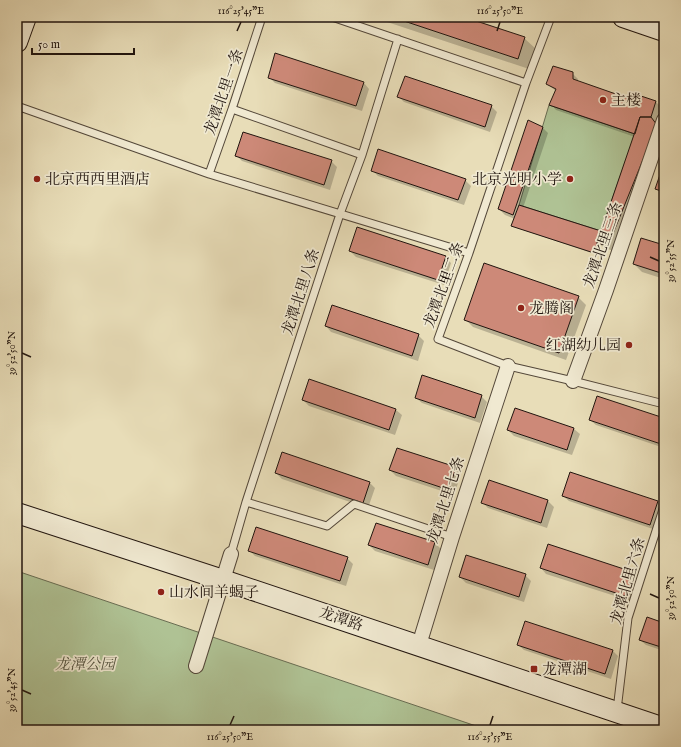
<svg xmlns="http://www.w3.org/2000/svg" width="681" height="747" font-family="'IM FELL English','Noto Serif SC',serif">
<rect width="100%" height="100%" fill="#e8ddb8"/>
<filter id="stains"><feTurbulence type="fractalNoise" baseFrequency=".005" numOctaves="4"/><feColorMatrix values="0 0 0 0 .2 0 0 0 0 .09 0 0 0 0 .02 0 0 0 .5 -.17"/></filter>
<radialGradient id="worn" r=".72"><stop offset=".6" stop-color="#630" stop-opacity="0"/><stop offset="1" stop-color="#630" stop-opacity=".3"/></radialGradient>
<path fill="#afc294" stroke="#686c52" d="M549,105L635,134L601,231L519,205Z
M17,571L488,730H17Z"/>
<path fill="#0003" d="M372,17H461L524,38L536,49L529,69Z
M572,73L578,79V82L634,101L656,102L661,107L614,251L604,248L599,243L595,254L514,227L512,226L515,219L505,215L499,209L542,127L548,133L523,208L596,247L635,137L556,110L551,104L556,91L547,84Z
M269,77L364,83L369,89L362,111L275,83Z
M399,97L491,106L497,112L490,132L404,102Z
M236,155L331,161L337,167L330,190L242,161Z
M664,166V196L657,189Z
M372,170L465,180L471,186L464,205L378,176Z
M664,246V279L642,272L634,264Z
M350,251L445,257L451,263L444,285L356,257Z
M578,297L586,305L566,360L473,327L465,319Z
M326,326L418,335L424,341L418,361L331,332Z
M310,380L396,410L402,415L395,435L309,406L303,400Z
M481,396L487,402L480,423L422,403L416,398Z
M664,419V448L596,425L590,420Z
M574,429L580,434L572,455L514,436L508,430Z
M397,449L456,468L461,474L454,495L396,476L390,470Z
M276,473L369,482L375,488L368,508L282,479Z
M570,473L658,502L663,508L656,530L569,501L563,496Z
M490,482L548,501L554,507L547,528L488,508L483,503Z
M376,524L435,543L441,549L434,570L375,551L369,545Z
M249,550L347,558L353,564L346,586L255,556Z
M541,568L635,574L641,580L634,602L546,574Z
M525,575L531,581L524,602L466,583L460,577Z
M664,624V651L646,645L640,640Z
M518,645L613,651L618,656L611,679L524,650Z"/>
<path fill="#cd8978" stroke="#21150f" d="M392,17H464L525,37L518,59Z
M275,53L364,82L356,106L268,78Z
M553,66L573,72V79L633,100L635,94L656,101L651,117H640L635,134L549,105L556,89L546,84Z
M405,76L492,105L485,127L397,97Z
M640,117H651L657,125L608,246L597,243Z
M528,120L543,127L513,215L498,209Z
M243,132L332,160L324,185L235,156Z
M378,149L466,179L458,200L371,171Z
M664,163V192L655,189Z
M519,205L601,231L594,253L511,226Z
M357,227L446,256L438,280L349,251Z
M641,238L664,245V274L633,264Z
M484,263L579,296L559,353L464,320Z
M332,305L419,334L412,356L325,326Z
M422,375L482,395L475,418L415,398Z
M309,379L396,409L389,430L302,400Z
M597,396L664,418V445L589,420Z
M515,408L574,428L567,450L507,430Z
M397,448L456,467L449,490L389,470Z
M282,452L370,482L363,503L275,473Z
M570,472L658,501L650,525L562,496Z
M489,480L548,500L541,523L481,503Z
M376,523L435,542L428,565L368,545Z
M256,527L348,557L340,581L248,551Z
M548,544L636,573L628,597L540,568Z
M466,555L526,574L519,597L459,577Z
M647,617L664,623V648L639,640Z
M525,621L613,650L605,674L517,645Z"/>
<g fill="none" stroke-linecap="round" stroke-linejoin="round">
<defs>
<path id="lane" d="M332,17L526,83
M551,17L526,83L469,253L438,339L508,366L573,381L664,404
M17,106L209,174L469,253
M232,109L362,155
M209,174L232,109L262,17
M246,502L327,526L354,504L452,537
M231,554L246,502L340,214L362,155L398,39
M617,710L628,618L664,506"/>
<path id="street" d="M573,381L606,290L664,120
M419,645L452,537L508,366
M196,666L231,554"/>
<path id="secondary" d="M623,17L664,31
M17,42L26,17
M17,513L223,580L664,728"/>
</defs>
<use href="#lane" stroke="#534739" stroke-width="9"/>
<use href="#street" stroke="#534739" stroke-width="16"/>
<use href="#secondary" stroke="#21150f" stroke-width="22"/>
<use href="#lane" stroke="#f0e9d1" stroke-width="7"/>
<use href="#street" stroke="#f0e9d1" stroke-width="14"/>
<use href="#secondary" stroke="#f0e9d1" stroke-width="20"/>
</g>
<path fill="none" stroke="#21150f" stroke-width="1.5" d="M237,31L241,22M497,31L500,22M650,257L659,261M22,353L31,357M650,594L659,598M22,690L31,694M230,725L234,716M490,725L493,716"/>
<g fill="#8f2418" stroke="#f0e9d1" stroke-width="1.5">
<circle cx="603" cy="100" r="4"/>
<circle cx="37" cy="179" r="4"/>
<circle cx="570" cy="179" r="4"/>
<circle cx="521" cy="308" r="4"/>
<circle cx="629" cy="345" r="4"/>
<circle cx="161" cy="592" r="4"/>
<rect x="530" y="665" width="8" height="8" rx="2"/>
</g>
<g text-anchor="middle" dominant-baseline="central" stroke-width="3.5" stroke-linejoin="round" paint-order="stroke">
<g font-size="15" fill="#21150f" stroke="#f0e9d1">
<text transform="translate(224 92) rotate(-71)">龙潭北里一条</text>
<text transform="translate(603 245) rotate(-71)">龙潭北里三条</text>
<text transform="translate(444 285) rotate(-70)">龙潭北里二条</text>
<text transform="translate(301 292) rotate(-72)">龙潭北里八条</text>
<text transform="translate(446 500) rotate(-72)">龙潭北里七条</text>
<text transform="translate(628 581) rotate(-74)">龙潭北里六条</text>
<text transform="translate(341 619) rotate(19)">龙潭路</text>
</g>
<g font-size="15" fill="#21150f" stroke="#f0e9d1" text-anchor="start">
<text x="611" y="100">主楼</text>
<text x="45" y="179">北京西西里酒店</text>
<text x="562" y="179" text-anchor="end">北京光明小学</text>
<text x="529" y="308">龙腾阁</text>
<text x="621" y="345" text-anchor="end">红湖幼儿园</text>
<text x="169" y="592">山水间羊蝎子</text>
<text x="542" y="669">龙潭湖</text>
</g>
<g font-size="15" font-style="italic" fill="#53523e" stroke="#f0e9d1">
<text x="85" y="664">龙潭公园</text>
</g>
</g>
<rect width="681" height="747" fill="none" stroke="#e8ddb8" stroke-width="44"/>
<path d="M32 48v6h102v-6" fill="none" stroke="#21150f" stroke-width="2"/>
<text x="38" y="48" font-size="12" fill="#21150f" stroke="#f0e9d1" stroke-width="3" paint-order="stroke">50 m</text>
<rect x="22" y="22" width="637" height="703" fill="none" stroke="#21150f" stroke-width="1.5"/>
<g font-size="10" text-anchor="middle" fill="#21150f">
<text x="241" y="14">116°25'45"E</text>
<text x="500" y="14">116°25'50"E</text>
<text transform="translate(670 261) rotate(-90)" y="4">39°52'55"N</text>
<text transform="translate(11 353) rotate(-90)" y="4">39°52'50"N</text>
<text transform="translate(670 598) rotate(-90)" y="4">39°52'50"N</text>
<text transform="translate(11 690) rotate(-90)" y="4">39°52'45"N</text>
<text x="230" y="740">116°25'50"E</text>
<text x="490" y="740">116°25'55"E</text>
</g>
<rect width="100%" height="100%" filter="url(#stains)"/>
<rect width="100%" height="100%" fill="url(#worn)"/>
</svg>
